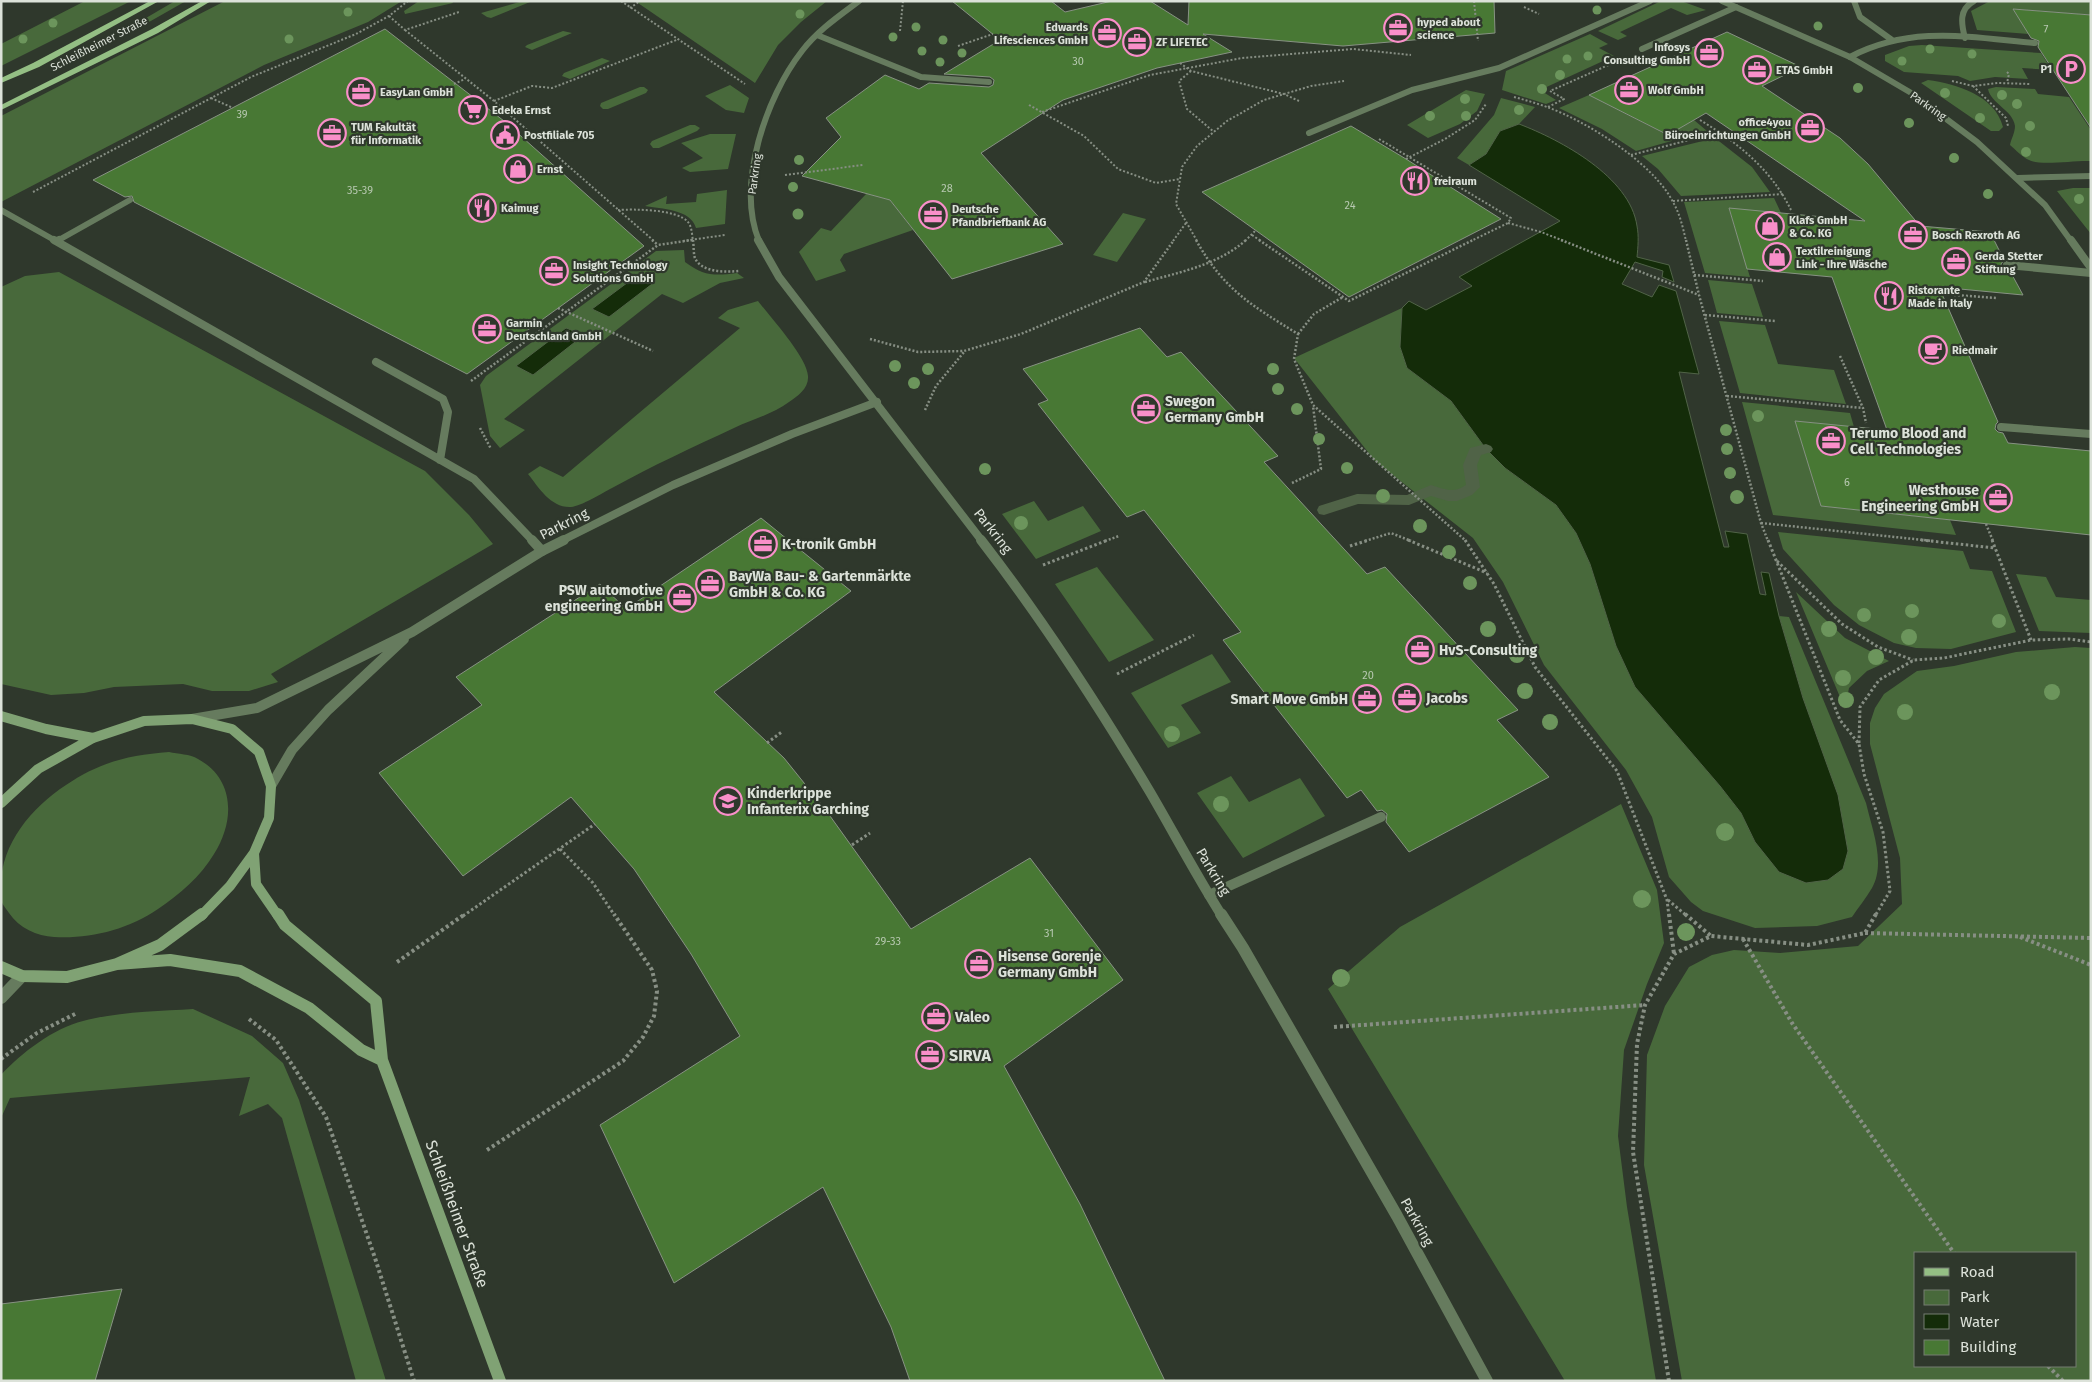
<svg xmlns="http://www.w3.org/2000/svg" width="2092" height="1382" font-family="'Fira Sans',sans-serif">
<rect width="100%" height="100%" fill="#2f382c"/>
<path fill="#48693b" fill-rule="evenodd" d="M85,1H131L1,66V44Z
M175,1H186L142,26L134,25Z
M225,1H402L368,22L264,65L1,202V116Z
M419,1H452L453,3L405,14L404,11Z
M523,1L530,2L491,18L487,17L481,13Z
M635,1H827L801,22L778,45L755,83Z
M1661,1H1681L1706,10L1687,15L1671,8L1620,32L1627,36L1618,40L1598,31Z
M1990,1H2088L2091,5V15L2013,9L2029,34L1977,30L1971,11Z
M563,31L572,33L532,50L525,47L527,45Z
M1590,34L1608,44L1599,48L1614,56L1540,90L1556,100L1546,104L1502,90L1506,71Z
M1922,45L2041,53L2052,70L2022,68L2028,79L1995,77L1970,81L1958,76L1904,72L1885,61V55L1909,46Z
M602,58L610,61L570,79L562,76L564,73Z
M1928,80C1956,84 1995,95 2003,127L1999,131H1991L1921,83Z
M730,85L749,98L744,113L726,110L705,96Z
M640,87H644L648,90L646,93L608,109H603L600,106L601,103Z
M1996,87L2035,89L2038,94L2069,97L2091,130V161C2075,160 2041,166 2029,160C2022,157 2016,150 2010,145C2011,139 2015,133 2015,126C2013,110 1991,104 1988,89Z
M1466,90L1485,94L1477,111L1460,124L1428,138L1407,125Z
M1589,95L1667,135L1694,120L1707,131L1636,151L1602,129L1559,108Z
M1501,98L1535,107L1519,124L1500,131L1486,154L1469,165L1457,158L1494,115Z
M690,125H695L700,128L697,131L659,148H653L650,144L652,141Z
M710,134H736L728,169L690,172L682,168L703,158L681,143Z
M1715,138L1752,167L1770,192L1681,196L1658,169L1642,156Z
M2073,188H2091V234L2057,191Z
M727,190L725,224L696,228C691,209 661,209 645,206L667,196L666,204L696,202L697,194Z
M867,193L890,200L913,230L844,254L840,260L846,271L816,281L799,252L821,228L831,231Z
M1774,198L1781,213L1729,209L1750,277L1705,273L1684,202Z
M1123,213L1146,219L1117,262L1093,255Z
M684,250L685,262C704,276 714,276 737,273L744,278L720,283L683,303L662,294L504,419L525,430L500,448L490,436L480,385L486,376L656,251Z
M59,272L425,471L469,515L493,544L271,674L278,682L249,691H212L183,684L114,687L84,693L51,695L1,684V287L25,276Z
M1708,280L1752,284L1763,317L1717,313Z
M758,301C770,317 807,357 808,376C809,388 798,396 789,402C773,414 753,419 734,428C693,447 652,466 612,488C602,493 582,506 571,507C551,508 539,488 528,474L540,466L563,477L740,328L718,318L728,310Z
M1402,308L1400,347L1407,368L1451,401L1486,449L1505,468L1556,505L1576,533L1590,564L1616,646L1635,687L1720,786L1741,813L1755,842L1803,698L1779,616L1789,617L1866,803C1872,829 1886,863 1872,888C1866,898 1858,908 1852,917L1817,926L1755,928L1703,911L1691,902L1669,877L1652,817L1626,770L1544,665L1503,582L1473,538L1375,461L1294,358Z
M1719,321L1765,325L1778,364L1834,370L1846,404L1740,393Z
M1742,402L1850,413L1854,427L1795,421L1821,506L1950,520L1956,535L1773,515Z
M1034,501L1048,521L1083,506L1101,531L1036,559L1002,514Z
M1778,532L1963,551L1970,569L1992,571L2016,632L1951,649L1916,648L1894,643L1859,625L1834,605L1783,549Z
M1097,567L1154,640L1109,662L1055,584Z
M2016,574L2046,577L2056,597L2091,600V633L2039,631Z
M1796,592L1845,638L1889,661L1867,671L1849,688L1845,709Z
M2075,647L2091,648V1381H1682L1644,1165L1647,1055L1665,1006L1689,967L1712,955L1734,950L1780,953L1858,946L1902,904L1900,858L1870,744V723L1875,708L1884,694L1917,671L1954,666L2016,652ZM1916,1253H2076V1366H1916Z
M1212,654L1231,682L1181,705L1201,733L1168,748L1131,693Z
M169,752C178,754 190,754 198,759C235,779 235,821 214,854C201,876 179,895 158,909C127,930 90,939 54,937C37,936 19,928 9,913C7,910 3,905 1,901C0,896 1,890 1,885C1,844 32,807 66,785C100,762 129,755 169,752Z
M1231,776L1249,802L1300,778L1325,816L1243,858L1197,793Z
M1621,804L1657,890L1664,943L1647,984L1624,1050L1618,1136L1627,1207L1656,1381H1565L1328,989L1400,927Z
M193,1009L252,1036L283,1063L299,1100L386,1381H356L282,1118L268,1104L239,1116L250,1077L10,1098L1,1118V1075C21,1053 54,1028 83,1021C116,1012 160,1011 193,1009Z"/>
<path fill="#142c09" stroke="#506347" d="M1519,124C1561,140 1630,177 1637,226C1639,236 1638,247 1637,257L1669,265L1674,282L1662,277L1663,271L1635,262L1622,284L1652,297L1659,285L1676,291L1699,374L1679,372L1724,547H1729L1725,531L1747,534L1760,594L1766,595L1761,572L1769,573L1779,616L1803,698L1838,795L1848,851L1843,869L1828,880L1806,883L1779,872L1755,842L1741,813L1720,786L1635,687L1616,646L1590,564L1576,533L1556,505L1505,468L1486,449L1451,401L1407,368L1400,347L1402,308L1409,301L1426,310L1472,286L1459,277L1560,221L1469,165L1486,154L1500,131Z
M639,274L656,281L609,317L592,309Z
M566,328L584,335L533,375L516,366Z"/>
<g fill="none" stroke-linecap="round" stroke-linejoin="round">
<path fill="#506347" fill-rule="evenodd" d="M1486,444L1491,446L1493,449L1491,452L1481,455L1477,465L1480,487L1472,495L1457,501H1448L1431,496L1409,505L1358,504L1324,515L1319,514L1317,510L1319,506L1357,494L1407,495L1431,485C1445,489 1453,494 1466,485L1463,465L1470,448Z"/>
</g>
<path fill="#487834" stroke="#879283" d="M952,1H1051L1065,12L1112,1H1150L1188,25L1189,1H1494L1495,33L1343,46L1203,34L1232,52L1157,68L1063,100L981,153L1063,244L952,279L890,200L802,176L841,137L826,118L885,75L919,89L929,83L989,87L993,85L994,80L990,77L944,74L1000,40Z
M2013,9L2091,15V128L2038,47L2039,41L2031,38Z
M385,29L504,121L644,246L467,374L134,202L132,196L125,197L93,180Z
M1727,32L1801,67L1762,86L1840,138L1868,164L1920,226L1990,232L2004,260L2001,264L2002,268L2010,271L2023,295L1939,287L1998,422L1996,424L1995,429L1998,432L2003,433L2008,443L2091,451V535L1821,506L1795,421L1887,430L1832,277L1747,269L1729,208L1865,221L1706,113L1668,135L1589,95Z
M1351,126L1406,159L1501,219L1349,297L1202,192Z
M1140,328L1167,357L1181,352L1278,456L1264,462L1367,574L1385,567L1518,710L1497,720L1549,777L1409,852L1386,822L1387,814L1382,810L1377,811L1361,790L1347,798L1223,640L1241,632L1144,510L1127,517L1038,404L1048,400L1023,369Z
M761,518L851,591L714,692L784,758L825,809L911,929L1030,858L1123,980L1004,1066L1080,1204L1165,1381H910L891,1327L823,1187L674,1283L600,1125L740,1036L691,954L634,869L571,797L463,876L379,773L482,705L456,677L600,584L626,609Z
M122,1289L95,1381H1V1304Z"/>
<g fill="none" stroke-linecap="round" stroke-linejoin="round">
<path stroke="#878f84" stroke-width="2" stroke-dasharray="2 2" stroke-linecap="butt" d="M621,1L745,84
M1474,1L1478,41
M1524,7L1539,14
M630,8L640,1
M389,16L405,30L459,12
M405,30L494,101L654,241
M900,31L903,1
M958,46L993,34
M1180,63L1191,71L1284,94L1299,101
M1191,71L1179,81L1187,109L1214,132
M2007,72L2009,74L2007,83
M1952,81L1973,86L1998,83L2031,84
M454,84L465,79
M1973,86L2006,118L2008,126
M1514,97C1525,100 1536,103 1547,107C1588,122 1653,163 1673,202C1680,214 1683,228 1686,241
M211,98L233,108
M494,101L532,86L552,88L679,39
M1029,105L1084,136L1118,169L1156,183L1180,179
M1548,107L1564,99L1550,91L1613,63
M1042,112L1150,75L1242,58L1353,49L1411,55
M1700,120C1738,143 1771,169 1791,210
M1379,139L1511,218L1508,223L1471,241
M1631,155L1720,132
M1406,159L1445,139L1475,120L1486,104
M785,175L863,165
M33,192L251,77L356,34L389,16L408,1
M1673,201L1784,194
M618,210C634,209 677,209 688,222C692,227 692,235 693,241
M1508,223L1541,232L1564,241
M1252,235L1261,241
M683,241L725,235
M1173,241L1186,223
M1197,241L1176,204L1182,167L1197,146L1227,121L1264,100L1311,86L1344,81
M1245,241L1256,230"/>
<path stroke="#878f84" stroke-width="2.5" stroke-dasharray="2 2" stroke-linecap="butt" d="M652,240L658,245
M693,240C694,246 693,256 696,260C704,273 727,272 739,271
M1196,240C1224,290 1251,305 1298,334L1294,359L1313,405L1466,541
M1259,240L1349,301L1473,240
M1561,240L1699,295
M1686,240L1699,295L1761,523L1768,541
M1694,275L1763,281
M1145,282C1180,272 1218,265 1246,240
M1942,294L1996,298
M558,308L653,351
M1705,315L1775,321
M1298,334L1314,314L1343,297
M870,339L918,352L964,351L1021,334L1144,282L1174,240
M1840,356L1863,408L1866,423
M471,381L658,245L692,240
M1727,396L1863,408
M925,410L936,386L964,352
M480,428L491,449
M1292,483L1321,469L1313,406
M1761,523L1933,541
M1986,524L1993,541
M1105,541L1119,536
M1365,541L1391,533L1411,541"/>
<path stroke="#878f84" stroke-width="3" stroke-dasharray="2.5 2.5" stroke-linecap="butt" d="M1408,540L1487,573
M1465,540L1494,584L1535,667L1617,771L1667,900L1669,916
M1768,540L1840,720L1859,744L1864,774L1883,832L1890,891L1875,916
M1921,540L1995,548
M1992,540L2031,640
M1350,546L1369,540
M1777,561L1842,624L1878,647L1913,660
M1043,565L1108,540
M1117,674L1194,635
M767,743L783,731
M1859,743L1860,707L1879,680L1914,660L1944,658L2031,640L2069,639L2091,642
M852,845L870,833
M560,849L593,883L615,916
M1668,900L1687,916
M463,916L595,824"/>
<path stroke="#878f84" stroke-width="4" stroke-dasharray="3 3" stroke-linecap="butt" d="M1669,914L1674,954
M1685,914L1711,936
M1865,933L2091,938
M2020,937L2091,965
M1743,939L1792,1023L1954,1253
M397,962L465,914
M249,1019L276,1040L326,1117L375,1258L414,1381
M1334,1027L1645,1005
M1,1059L37,1033L77,1013
M487,1150L623,1061L643,1037L654,1016L657,991L652,970L614,914
M2048,1366L2063,1381
M1669,1381L1633,1152L1637,1044L1645,1005L1674,954L1711,936L1808,945L1865,933L1876,914"/>
<path stroke="#667b5e" stroke-width="6" d="M1854,1L1860,17L1892,40
M817,35L921,77L989,82
M1965,38C1961,23 1959,9 1974,1
M1642,49L1736,7
M1850,57C1911,25 1969,37 2035,43
M1309,133L1412,90L1499,68L1650,1
M2018,178L2091,176
M1,210L56,241
M57,241L130,200"/>
<path stroke="#667b5e" stroke-width="8" d="M54,240L474,479L533,541
M57,241L59,240
M2007,265L2091,273
M376,362L443,399L448,412L440,460
M2001,427L2091,434"/>
<path stroke="#667b5e" stroke-width="10" d="M532,540L542,551
M1209,895L1381,817"/>
<path stroke="#667b5e" stroke-width="6" d="M1722,1L1850,57L1913,94L1977,142L2045,205L2071,241
M759,241C736,184 766,97 802,51C817,31 839,16 859,1"/>
<path stroke="#667b5e" stroke-width="8" d="M758,240L779,277L982,541
M2071,240L2091,268
M561,541L673,485L792,434L877,402"/>
<path stroke="#667b5e" stroke-width="10" d="M981,540C1043,620 1098,705 1150,792C1174,833 1196,875 1222,916
M192,719L257,708L412,632L542,551L564,540
M271,786L292,750L328,710L404,639"/>
<path stroke="#667b5e" stroke-width="12" d="M1221,914L1243,948L1397,1216L1487,1381
M1,998L22,976"/>
<path stroke="#80a274" stroke-width="10" d="M1,716L46,729L93,738
M1,803L38,769L93,738L144,721L192,719L232,729L259,752L271,786L269,818L254,853L230,886L201,916
M254,853L256,884L278,916"/>
<path stroke="#80a274" stroke-width="12" d="M278,914L285,925L376,1001L382,1060L500,1381
M117,964L160,945L202,914
M1,967L22,976L67,977L117,964L170,960L240,971L309,1008L361,1050L382,1060"/>
<path fill="#94bf84" fill-rule="evenodd" d="M150,1H159L39,67L1,83V78L33,63Z
M202,1H211L158,33L1,110V105L152,29Z"/>
</g>
<g fill="#6c955c">
<circle cx="1597" cy="10" r="4.5"/>
<circle cx="348" cy="12" r="4.5"/>
<circle cx="800" cy="14" r="4.5"/>
<circle cx="53" cy="23" r="4.5"/>
<circle cx="1818" cy="26" r="4.5"/>
<circle cx="916" cy="27" r="4.5"/>
<circle cx="893" cy="37" r="4.5"/>
<circle cx="23" cy="39" r="4.5"/>
<circle cx="289" cy="39" r="4.5"/>
<circle cx="943" cy="40" r="4.5"/>
<circle cx="1930" cy="49" r="4.5"/>
<circle cx="922" cy="51" r="4.5"/>
<circle cx="962" cy="53" r="4.5"/>
<circle cx="1972" cy="54" r="4.5"/>
<circle cx="1588" cy="56" r="4.5"/>
<circle cx="1567" cy="59" r="4.5"/>
<circle cx="1902" cy="61" r="4.5"/>
<circle cx="940" cy="62" r="4.5"/>
<circle cx="1560" cy="75" r="5"/>
<circle cx="1858" cy="88" r="5"/>
<circle cx="1542" cy="89" r="5"/>
<circle cx="1945" cy="93" r="5"/>
<circle cx="2002" cy="95" r="5"/>
<circle cx="1465" cy="99" r="5"/>
<circle cx="2017" cy="104" r="5"/>
<circle cx="1519" cy="110" r="5"/>
<circle cx="1430" cy="116" r="5"/>
<circle cx="1466" cy="116" r="5"/>
<circle cx="1980" cy="118" r="5"/>
<circle cx="1909" cy="123" r="5"/>
<circle cx="2030" cy="126" r="5"/>
<circle cx="2026" cy="152" r="5"/>
<circle cx="1954" cy="158" r="5"/>
<circle cx="799" cy="160" r="5"/>
<circle cx="793" cy="187" r="5"/>
<circle cx="1988" cy="194" r="5"/>
<circle cx="2079" cy="199" r="5"/>
<circle cx="798" cy="214" r="5.5"/>
<circle cx="895" cy="366" r="6"/>
<circle cx="928" cy="369" r="6"/>
<circle cx="1273" cy="369" r="6"/>
<circle cx="914" cy="383" r="6"/>
<circle cx="1278" cy="389" r="6"/>
<circle cx="1297" cy="409" r="6"/>
<circle cx="1758" cy="416" r="6"/>
<circle cx="1726" cy="430" r="6"/>
<circle cx="1319" cy="439" r="6"/>
<circle cx="1727" cy="449" r="6"/>
<circle cx="1347" cy="468" r="6"/>
<circle cx="985" cy="469" r="6"/>
<circle cx="1730" cy="473" r="6"/>
<circle cx="1383" cy="496" r="7"/>
<circle cx="1737" cy="497" r="7"/>
<circle cx="1021" cy="523" r="7"/>
<circle cx="1420" cy="526" r="7"/>
<circle cx="1449" cy="552" r="7"/>
<circle cx="1470" cy="583" r="7"/>
<circle cx="1912" cy="611" r="7"/>
<circle cx="1864" cy="615" r="7"/>
<circle cx="1999" cy="621" r="7"/>
<circle cx="1488" cy="629" r="8"/>
<circle cx="1829" cy="629" r="8"/>
<circle cx="1909" cy="637" r="8"/>
<circle cx="1517" cy="655" r="8"/>
<circle cx="1876" cy="657" r="8"/>
<circle cx="1843" cy="678" r="8"/>
<circle cx="1525" cy="691" r="8"/>
<circle cx="2052" cy="692" r="8"/>
<circle cx="1846" cy="700" r="8"/>
<circle cx="1905" cy="712" r="8"/>
<circle cx="1550" cy="722" r="8"/>
<circle cx="1172" cy="734" r="8"/>
<circle cx="1221" cy="804" r="8"/>
<circle cx="1725" cy="832" r="9"/>
<circle cx="1642" cy="899" r="9"/>
<circle cx="1686" cy="932" r="9"/>
<circle cx="1341" cy="978" r="9"/>
</g>
<defs>
<symbol id="office-ring" viewBox="-11 -11 22 22"><circle r="9.5" fill="#2f382c" stroke="#f98fc9" stroke-width="1.5"/><path d="M-6-3h4V-5.5h4V-3h4V5H-6ZM-1-4.5V-3h2v-1.5ZM-6 0V1H6V0Z" fill="#f98fc9"/></symbol>
<symbol id="parking-ring" viewBox="-11 -11 22 22"><circle r="9.5" fill="#2f382c" stroke="#f98fc9" stroke-width="1.5"/><path d="M-3.5-5.5H1a3.5 3.5 0 0 1 0 7H-1V5.5H-3.5ZM-1-3.4V-.6H.8a1.4 1.4 0 0 0 0-2.8Z" fill="#f98fc9"/></symbol>
<symbol id="supermarket-ring" viewBox="-11 -11 22 22"><circle r="9.5" fill="#2f382c" stroke="#f98fc9" stroke-width="1.5"/><path d="M-6-5.5h2.5l.6 2H6L4.5 2H-2.5L-4.4-4H-6ZM-1.5 3.2a1.3 1.3 0 1 0 .1 0ZM3 3.2a1.3 1.3 0 1 0 .1 0Z" fill="#f98fc9"/></symbol>
<symbol id="civic-ring" viewBox="-11 -11 22 22"><circle r="9.5" fill="#2f382c" stroke="#f98fc9" stroke-width="1.5"/><path d="M-.6-6.5H3V-4.5H.6V-3L4-1V1h2V6H-6V1h2V-1L-.6-3ZM-1.2 2.5V6h2.4V2.5Z" fill="#f98fc9"/></symbol>
<symbol id="shop-ring" viewBox="-11 -11 22 22"><circle r="9.5" fill="#2f382c" stroke="#f98fc9" stroke-width="1.5"/><path d="M-5-2.5h2.3a2.7 3.5 0 0 1 5.4 0H5L5.5 6h-11ZM-1.5-2.5h3a1.5 2.3 0 0 0-3 0Z" fill="#f98fc9"/></symbol>
<symbol id="restaurant-ring" viewBox="-11 -11 22 22"><circle r="9.5" fill="#2f382c" stroke="#f98fc9" stroke-width="1.5"/><path d="M-5-6h1v4h1v-4h1v4h1v-4h1v5L-1.5 .5V6h-2V.5L-5-1ZM5-6V6H3V1.5H1.5Q1.5-4 5-6Z" fill="#f98fc9"/></symbol>
<symbol id="cafe-ring" viewBox="-11 -11 22 22"><circle r="9.5" fill="#2f382c" stroke="#f98fc9" stroke-width="1.5"/><path d="M-5.5-4.5H6V0H3Q3 3.5 0 3.5H-2.5Q-5.5 3.5-5.5 0ZM3-3.2v2h1.7v-2ZM-6 4.5H4V6H-6Z" fill="#f98fc9"/></symbol>
<symbol id="school-ring" viewBox="-11 -11 22 22"><circle r="9.5" fill="#2f382c" stroke="#f98fc9" stroke-width="1.5"/><path d="M0-5L7-2L0 1L-7-2ZM-4 1L0 2.5L4 1V4Q0 6-4 4Z" fill="#f98fc9"/></symbol>
</defs>
<g fill-rule="evenodd">
<use href="#office-ring" x="1382" y="12" width="32" height="32"/>
<use href="#office-ring" x="1091" y="17" width="32" height="32"/>
<use href="#office-ring" x="1121" y="26" width="32" height="32"/>
<use href="#office-ring" x="1693" y="37" width="32" height="32"/>
<use href="#parking-ring" x="2055" y="53" width="32" height="32"/>
<use href="#office-ring" x="1741" y="54" width="32" height="32"/>
<use href="#office-ring" x="1613" y="74" width="32" height="32"/>
<use href="#office-ring" x="345" y="76" width="32" height="32"/>
<use href="#supermarket-ring" x="457" y="94" width="32" height="32"/>
<use href="#office-ring" x="1794" y="112" width="32" height="32"/>
<use href="#office-ring" x="316" y="117" width="32" height="32"/>
<use href="#civic-ring" x="489" y="119" width="32" height="32"/>
<use href="#shop-ring" x="502" y="153" width="32" height="32"/>
<use href="#restaurant-ring" x="1399" y="165" width="32" height="32"/>
<use href="#restaurant-ring" x="466" y="192" width="32" height="32"/>
<use href="#office-ring" x="917" y="199" width="32" height="32"/>
<use href="#shop-ring" x="1754" y="210" width="32" height="32"/>
<use href="#office-ring" x="1897" y="219" width="32" height="32"/>
<use href="#shop-ring" x="1761" y="241" width="32" height="32"/>
<use href="#office-ring" x="1940" y="246" width="32" height="32"/>
<use href="#office-ring" x="538" y="255" width="32" height="32"/>
<use href="#restaurant-ring" x="1873" y="280" width="32" height="32"/>
<use href="#office-ring" x="471" y="313" width="32" height="32"/>
<use href="#cafe-ring" x="1917" y="334" width="32" height="32"/>
<use href="#office-ring" x="1130" y="393" width="32" height="32"/>
<use href="#office-ring" x="1815" y="425" width="32" height="32"/>
<use href="#office-ring" x="1982" y="482" width="32" height="32"/>
<use href="#office-ring" x="747" y="528" width="32" height="32"/>
<use href="#office-ring" x="694" y="568" width="32" height="32"/>
<use href="#office-ring" x="666" y="582" width="32" height="32"/>
<use href="#office-ring" x="1404" y="634" width="32" height="32"/>
<use href="#office-ring" x="1391" y="682" width="32" height="32"/>
<use href="#office-ring" x="1351" y="683" width="32" height="32"/>
<use href="#school-ring" x="712" y="785" width="32" height="32"/>
<use href="#office-ring" x="963" y="948" width="32" height="32"/>
<use href="#office-ring" x="920" y="1001" width="32" height="32"/>
<use href="#office-ring" x="914" y="1039" width="32" height="32"/>
</g>
<g text-anchor="middle" dominant-baseline="central" stroke-width="4.5" stroke-linejoin="round" paint-order="stroke">
<g font-size="11" font-weight="bold" fill="#dce2d9" stroke="#2f382c" text-anchor="start">
<text x="1417" y="22">hyped about<tspan x="1417" dy="13">science</tspan></text>
<text x="1088" y="27" text-anchor="end">Edwards<tspan x="1088" dy="13">Lifesciences GmbH</tspan></text>
<text x="1156" y="42">ZF LIFETEC</text>
<text x="1690" y="47" text-anchor="end">Infosys<tspan x="1690" dy="13">Consulting GmbH</tspan></text>
<text x="2052" y="69" text-anchor="end">P1</text>
<text x="1776" y="70">ETAS GmbH</text>
<text x="1648" y="90">Wolf GmbH</text>
<text x="380" y="92">EasyLan GmbH</text>
<text x="492" y="110">Edeka Ernst</text>
<text x="1791" y="122" text-anchor="end">office4you<tspan x="1791" dy="13">Büroeinrichtungen GmbH</tspan></text>
<text x="351" y="127">TUM Fakultät<tspan x="351" dy="13">für Informatik</tspan></text>
<text x="524" y="135">Postfiliale 705</text>
<text x="537" y="169">Ernst</text>
<text x="1434" y="181">freiraum</text>
<text x="501" y="208">Kaimug</text>
<text x="952" y="209">Deutsche<tspan x="952" dy="13">Pfandbriefbank AG</tspan></text>
<text x="1789" y="220">Klafs GmbH<tspan x="1789" dy="13">&amp; Co. KG</tspan></text>
<text x="1932" y="235">Bosch Rexroth AG</text>
<text x="1796" y="251">Textilreinigung<tspan x="1796" dy="13">Link - Ihre Wäsche</tspan></text>
<text x="1975" y="256">Gerda Stetter<tspan x="1975" dy="13">Stiftung</tspan></text>
<text x="573" y="265">Insight Technology<tspan x="573" dy="13">Solutions GmbH</tspan></text>
<text x="1908" y="290">Ristorante<tspan x="1908" dy="13">Made in Italy</tspan></text>
<text x="506" y="323">Garmin<tspan x="506" dy="13">Deutschland GmbH</tspan></text>
<text x="1952" y="350">Riedmair</text>
</g>
<g font-size="11" fill="#b7c8b0">
<text x="2046" y="29">7</text>
<text x="1078" y="61">30</text>
<text x="242" y="114">39</text>
<text x="947" y="188">28</text>
<text x="360" y="190">35-39</text>
<text x="1350" y="205">24</text>
<text x="1847" y="482">6</text>
<text x="1368" y="675">20</text>
<text x="1049" y="933">31</text>
<text x="888" y="941">29-33</text>
</g>
<g font-size="11" fill="#dce2d9" stroke="#2f382c">
<text transform="translate(99 44) rotate(-27)">Schleißheimer Straße</text>
<text transform="translate(1928 106) rotate(35)">Parkring</text>
<text transform="translate(755 174) rotate(-82)">Parkring</text>
</g>
<g font-size="14" font-weight="bold" fill="#dce2d9" stroke="#2f382c" text-anchor="start">
<text x="1165" y="401">Swegon<tspan x="1165" dy="16">Germany GmbH</tspan></text>
<text x="1850" y="433">Terumo Blood and<tspan x="1850" dy="16">Cell Technologies</tspan></text>
<text x="1979" y="490" text-anchor="end">Westhouse<tspan x="1979" dy="16">Engineering GmbH</tspan></text>
<text x="782" y="544">K-tronik GmbH</text>
<text x="729" y="576">BayWa Bau- &amp; Gartenmärkte<tspan x="729" dy="16">GmbH &amp; Co. KG</tspan></text>
<text x="663" y="590" text-anchor="end">PSW automotive<tspan x="663" dy="16">engineering GmbH</tspan></text>
<text x="1439" y="650">HvS-Consulting</text>
<text x="1426" y="698">Jacobs</text>
<text x="1348" y="699" text-anchor="end">Smart Move GmbH</text>
<text x="747" y="793">Kinderkrippe<tspan x="747" dy="16">Infanterix Garching</tspan></text>
<text x="998" y="956">Hisense Gorenje<tspan x="998" dy="16">Germany GmbH</tspan></text>
<text x="955" y="1017">Valeo</text>
</g>
<g font-size="14" fill="#dce2d9" stroke="#2f382c">
<text transform="translate(564 524) rotate(-27)">Parkring</text>
<text transform="translate(993 531) rotate(52)">Parkring</text>
<text transform="translate(1213 872) rotate(59)">Parkring</text>
<text transform="translate(1417 1222) rotate(61)">Parkring</text>
</g>
<g font-size="16" font-weight="bold" fill="#dce2d9" stroke="#2f382c" text-anchor="start">
<text x="949" y="1055">SIRVA</text>
</g>
<g font-size="16" fill="#dce2d9" stroke="#2f382c">
<text transform="translate(457 1214) rotate(70)">Schleißheimer Straße</text>
</g>
</g>
<rect width="2092" height="1382" fill="none" stroke="#dce2d9" stroke-width="5"/>
<rect x="1914" y="1252" width="162" height="115" fill="#2f382c" stroke="#747c71"/>
<rect x="1924" y="1268" width="25" height="8" fill="#94bf84" stroke="#747c71"/>
<text x="1960" y="1277" font-size="15" fill="#dce2d9">Road</text>
<rect x="1924" y="1290" width="25" height="15" fill="#48693b" stroke="#747c71"/>
<text x="1960" y="1302" font-size="15" fill="#dce2d9">Park</text>
<rect x="1924" y="1314" width="25" height="15" fill="#142c09" stroke="#747c71"/>
<text x="1960" y="1327" font-size="15" fill="#dce2d9">Water</text>
<rect x="1924" y="1340" width="25" height="15" fill="#487834" stroke="#747c71"/>
<text x="1960" y="1352" font-size="15" fill="#dce2d9">Building</text>
</svg>
